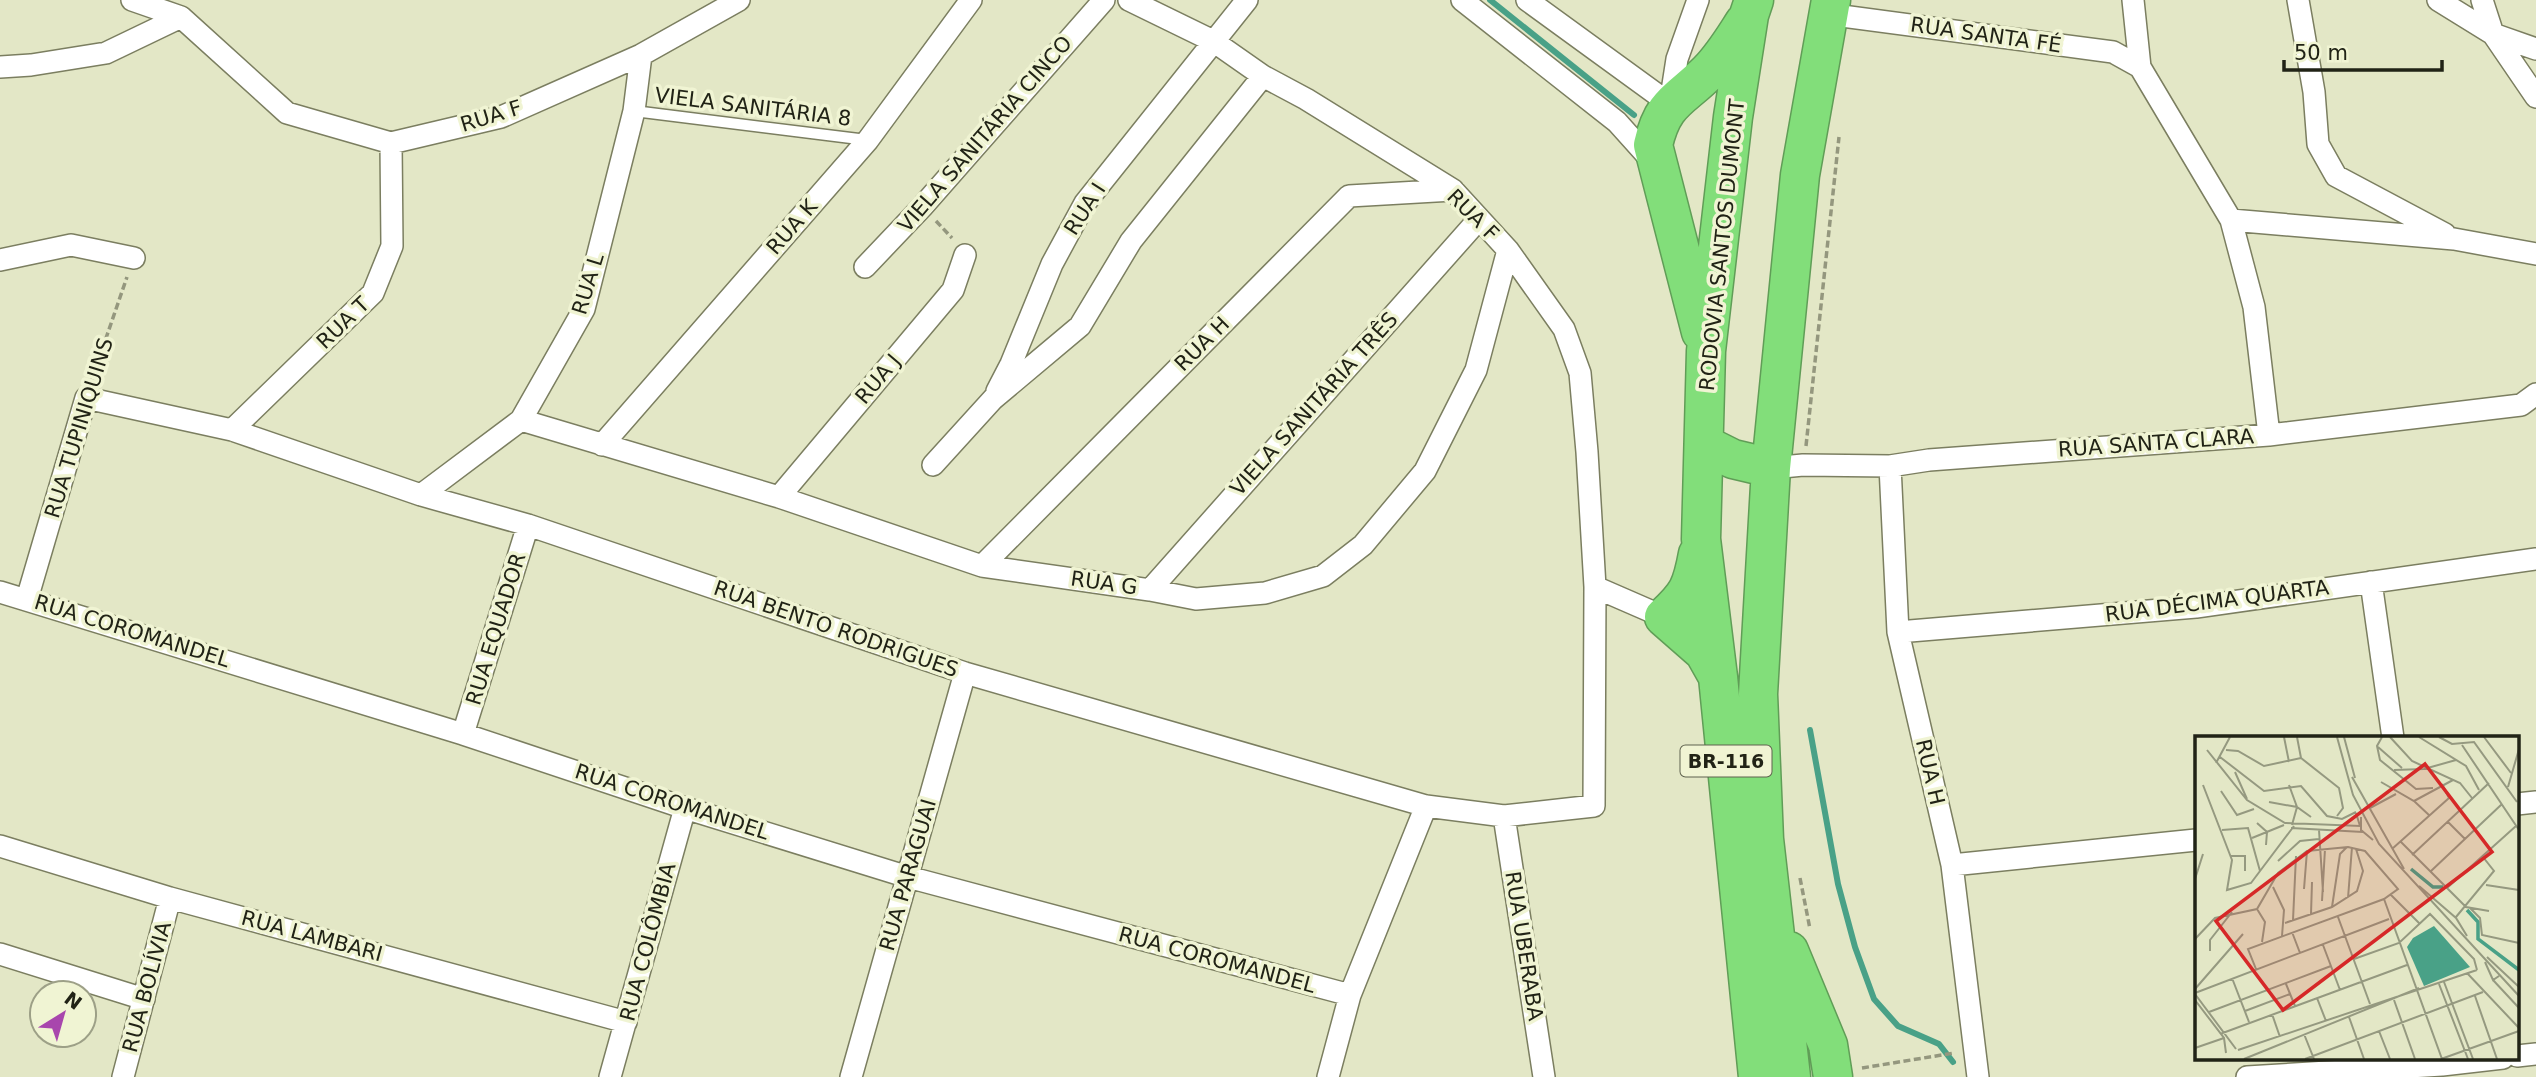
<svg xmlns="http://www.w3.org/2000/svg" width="2536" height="1077" font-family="'DejaVu Sans',sans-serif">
<rect width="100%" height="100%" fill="#e3e7c6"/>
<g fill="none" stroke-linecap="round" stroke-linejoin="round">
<path stroke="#49a187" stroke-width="6" d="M1490,0L1634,115
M1810,730L1838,884L1855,947L1874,999L1898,1026L1939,1044L1953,1062"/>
<defs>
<path id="lane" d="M634,111L867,140"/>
<path id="street" d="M132,0L181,17L287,113L391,143L501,117L641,55L739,0
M1462,0L1617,122L1652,161
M1527,0L1670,104L1677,59L1698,0
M2133,0L2140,67L2231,220L2454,239L2536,254
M2298,0L2314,92L2318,144L2336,176L2445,234
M2438,0L2493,34L2536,49
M2482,0L2493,34L2536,97
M1827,14L2113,52L2140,67
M0,67L31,65L106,53L181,17
M2231,220L2254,307L2269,435
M0,260L71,245L134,258
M865,267L922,207L1104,0
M997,391L1011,364L1052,264L1085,203L1247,0
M521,420L779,497L982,566L1150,590L1196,599L1265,593L1323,576L1363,545L1425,471L1476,370L1508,250
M232,430L373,293L392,246L391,143
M602,445L868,140L971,0
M933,465L993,399L1080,326L1131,241L1263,76
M1890,466L1898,632L1952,865L1978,1077
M1771,468L1803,465L1890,466L1929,460L2269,435L2521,405L2536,394
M421,495L521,420L584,309L634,111L641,55
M779,497L953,290L965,255
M982,566L1349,196L1453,190
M2371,582L2393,738
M1595,587L1664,617
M1150,590L1479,219
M0,592L463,734L685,808L908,877L1350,995
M27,599L86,398L232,430L421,495L528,525L965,673L1426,806L1504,816L1594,806L1595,587L1587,452L1580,373L1564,329L1508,250L1453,190L1306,99L1263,76L1213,41L1129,0
M1898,632L2196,607L2536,559
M463,734L528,525
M2517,804L2536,802
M1504,816L1544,1077
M0,846L170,898L626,1022
M1952,865L2196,840
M0,954L144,999
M2517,1056L2536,1054
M123,1077L170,898
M610,1077L685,808
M851,1077L965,673
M1328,1077L1350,995L1426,806
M2247,1077L2442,1065L2503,1058"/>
<path id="highway" d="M1754,0L1749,15L1733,117L1706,351L1701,539L1718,677L1758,1077
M1701,332L1653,145C1663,101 1680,100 1708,72C1723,57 1733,40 1744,23
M1705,445L1733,459L1771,468
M1698,554C1692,587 1688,595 1664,617L1704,652L1717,675
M1789,951L1828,1045L1833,1077
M1791,1077L1764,839L1758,694L1771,468L1800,175L1831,0"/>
</defs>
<use href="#lane" stroke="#7b7e60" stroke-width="13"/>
<use href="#street" stroke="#7b7e60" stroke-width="24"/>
<use href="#highway" stroke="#609d57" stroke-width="41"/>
<path stroke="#94977e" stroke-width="3.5" stroke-dasharray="7 3.5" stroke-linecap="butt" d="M936,221L952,238
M92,379L127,277
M1806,446L1839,137
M1800,878L1810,929
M1862,1068L1954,1053"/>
<use href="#lane" stroke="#fff" stroke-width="10"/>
<use href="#street" stroke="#fff" stroke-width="21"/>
<use href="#highway" stroke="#82de7a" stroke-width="38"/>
</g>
<g text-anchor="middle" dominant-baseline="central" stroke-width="7" stroke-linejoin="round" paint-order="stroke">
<rect fill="#f0f4d3" stroke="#5f624f" stroke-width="2" x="1680.5" y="745.5" width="91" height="31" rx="5"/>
<g font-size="19" font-weight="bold" fill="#212316">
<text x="1726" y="761">BR-116</text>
</g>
<g font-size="21" fill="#212316" stroke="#f0f4d3">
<text transform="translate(1986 35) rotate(8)">RUA SANTA FÉ</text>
<text transform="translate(753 107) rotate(7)">VIELA SANITÁRIA 8</text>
<text transform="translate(491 116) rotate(-17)">RUA F</text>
<text transform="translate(985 134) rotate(-49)">VIELA SANITÁRIA CINCO</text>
<text transform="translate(1085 209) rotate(-57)">RUA I</text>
<text transform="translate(1473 215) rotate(45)">RUA F</text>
<text transform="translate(792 227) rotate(-49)">RUA K</text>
<text transform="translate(1722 245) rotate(-84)">RODOVIA SANTOS DUMONT</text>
<text transform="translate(588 284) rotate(-73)">RUA L</text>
<text transform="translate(343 323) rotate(-44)">RUA T</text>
<text transform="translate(1202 344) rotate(-45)">RUA H</text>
<text transform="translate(878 379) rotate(-50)">RUA J</text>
<text transform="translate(1314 404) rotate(-48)">VIELA SANITÁRIA TRÊS</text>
<text transform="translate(79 428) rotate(-73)">RUA TUPINIQUINS</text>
<text transform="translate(2156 443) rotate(-4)">RUA SANTA CLARA</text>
<text transform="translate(1104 583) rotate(8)">RUA G</text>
<text transform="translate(2217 601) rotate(-7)">RUA DÉCIMA QUARTA</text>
<text transform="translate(496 629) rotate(-73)">RUA EQUADOR</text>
<text transform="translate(836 629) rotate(19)">RUA BENTO RODRIGUES</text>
<text transform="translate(132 631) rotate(17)">RUA COROMANDEL</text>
<text transform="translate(1930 772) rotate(77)">RUA H</text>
<text transform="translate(672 802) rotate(18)">RUA COROMANDEL</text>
<text transform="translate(908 875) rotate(-74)">RUA PARAGUAI</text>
<text transform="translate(312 936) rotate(15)">RUA LAMBARI</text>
<text transform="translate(648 942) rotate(-75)">RUA COLÔMBIA</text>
<text transform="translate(1524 946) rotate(81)">RUA UBERABA</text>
<text transform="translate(1217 960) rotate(15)">RUA COROMANDEL</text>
<text transform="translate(147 987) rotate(-75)">RUA BOLÍVIA</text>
</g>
</g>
<g transform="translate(2195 736)">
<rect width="324" height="324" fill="#e3e7c6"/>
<path d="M239,190L275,231L229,250L212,211L218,202Z" fill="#49a187"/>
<path fill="none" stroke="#49a187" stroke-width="3.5" d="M216,133L238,151H248M272,174L283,186V203L324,234"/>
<path fill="none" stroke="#959980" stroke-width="2" d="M89,1L94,26M102,1L106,22L144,52L148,72L142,80M142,1L158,59L184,108L324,260M149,1L160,42M187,1L182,10L185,24L221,53L238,52M195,1L217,25L265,47L277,62M224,1L271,30L284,54M244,1L257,8L279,6L322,66M289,1L316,37M267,9L324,94M183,11L207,32M12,14L52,64L90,87L165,90L161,77M31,14L43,15L69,30L106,22M25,21L69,55L106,50L132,80L147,83L161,76M21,27L35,1M199,34L229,33L261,24M40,36L52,63M157,41L209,133M186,46L219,65L258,44M8,49L37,124L32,154L56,147L99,90M94,49L102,71L97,89M313,51L324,13M26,55L42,79L59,73M219,65L235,80M74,66L102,71L116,81M175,72L201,58M166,81V94L178,104M253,86L270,103M62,87L72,96L71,109M96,92L168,96M27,94L53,92L65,135M124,94L128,156M57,102L89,89M206,106L271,171L294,175M197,113L254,62L247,48M217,119L294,47M36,120H50V135M83,125L105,105L124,103M236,135L307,68M0,143L8,118M291,149L324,154M224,150L261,182L272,200M78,151L89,174L87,200M252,152L321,90M109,153L112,115M196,159L224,187M153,162L157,111M189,163L247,323M127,165L130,113M137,171L145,118L152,111M275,172L285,182L287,199L324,207M62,173L70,186L67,206M116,178L117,146M143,181L175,268M261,181L299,135L288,121M98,184L101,120M90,187L137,171L162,155L168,135L161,113M97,196L105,217M0,203L20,182L62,173L83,137L112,115L153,111L170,115L203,153L189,163L53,213L61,233M128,209L145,254M15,215V204L37,176M292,221L324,251M159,223L204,207L235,178L279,223L282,234M290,226L298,244L304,240M272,237L324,292M37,242L54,286M298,244L324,272M249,246L278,323M91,248L100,270M244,248L273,323M0,253L48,198M0,257L194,183M0,258L41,313M280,260L302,323M122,262L131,285M0,264L29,302L31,317M199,264L220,323M50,275L95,258M14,276L136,230M77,278L85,301M154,281L169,323M184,295L195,323M25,298L212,229M109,298L119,323M0,312L29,302M43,314L282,234M49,323L224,252M110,323L288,256M246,323L324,295"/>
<path fill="#d62828" fill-opacity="0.15" stroke="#d62828" stroke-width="3.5" d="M230,28L297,116L88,274L21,185Z"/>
<rect width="324" height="324" fill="none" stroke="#212316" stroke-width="3.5"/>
</g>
<g transform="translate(63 1014) rotate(37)"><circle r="33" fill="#f0f4d3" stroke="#9da087" stroke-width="2"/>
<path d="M0-5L12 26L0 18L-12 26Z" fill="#a846ad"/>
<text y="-10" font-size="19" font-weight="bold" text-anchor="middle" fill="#212316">N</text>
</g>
<path d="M2284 60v10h158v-10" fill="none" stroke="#212316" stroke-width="3.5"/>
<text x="2294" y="60" font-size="21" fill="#212316" stroke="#f0f4d3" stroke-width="5" paint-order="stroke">50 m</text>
</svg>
